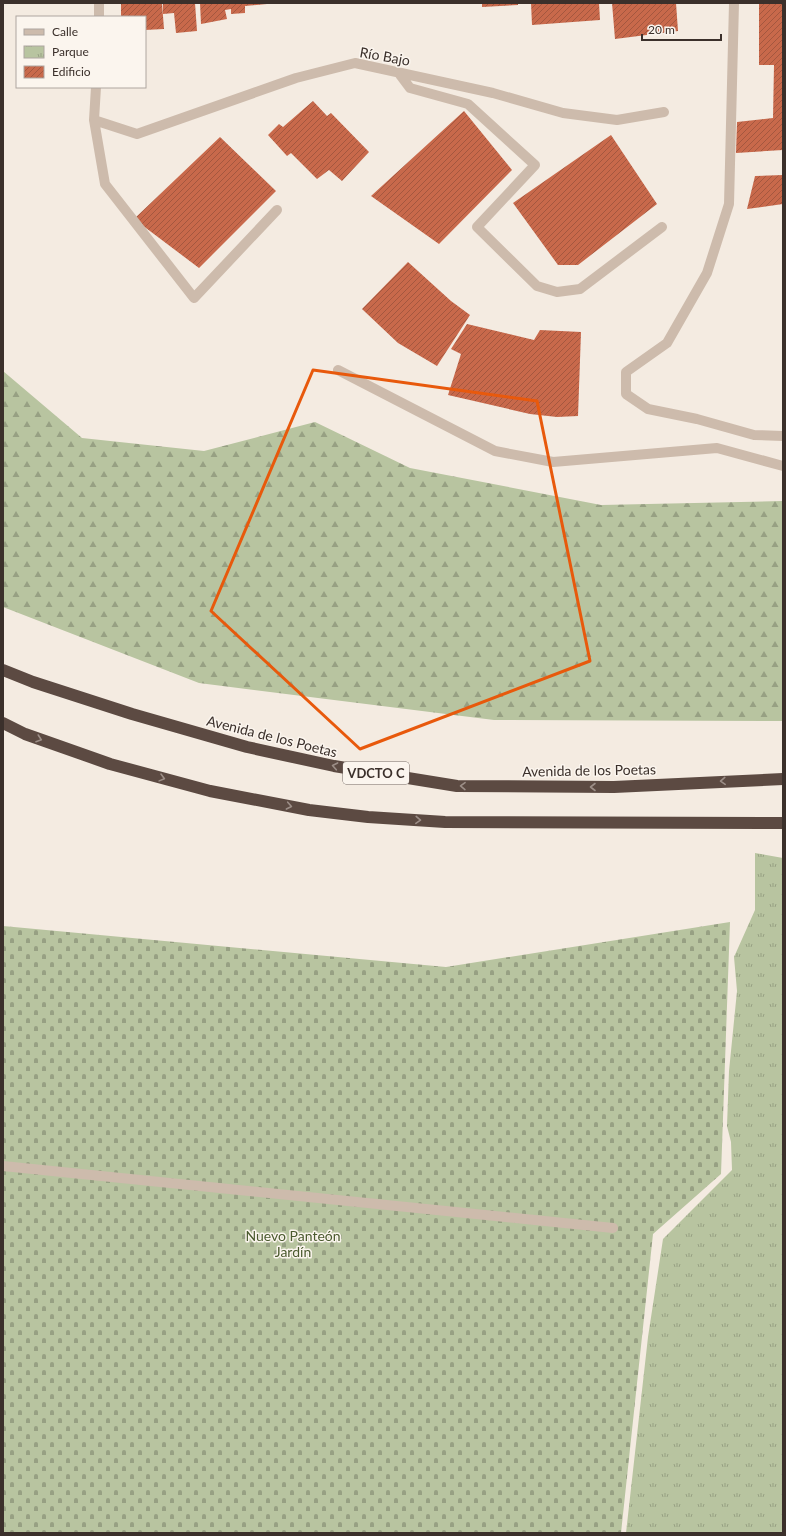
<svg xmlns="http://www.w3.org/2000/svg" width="786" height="1536" font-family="Lato,sans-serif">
<defs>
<pattern id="forest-firs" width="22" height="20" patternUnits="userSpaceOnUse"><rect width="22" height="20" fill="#b8c4a0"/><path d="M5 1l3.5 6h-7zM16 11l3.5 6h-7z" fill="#97a083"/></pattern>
<pattern id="cemetery-stones" width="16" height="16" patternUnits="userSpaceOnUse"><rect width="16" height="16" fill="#b8c4a0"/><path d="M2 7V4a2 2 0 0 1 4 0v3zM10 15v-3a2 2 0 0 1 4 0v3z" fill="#97a083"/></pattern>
<pattern id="park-tufts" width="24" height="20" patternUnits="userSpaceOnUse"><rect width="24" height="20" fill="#b8c4a0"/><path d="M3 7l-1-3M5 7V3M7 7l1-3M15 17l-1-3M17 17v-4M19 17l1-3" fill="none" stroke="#97a083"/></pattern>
<pattern id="building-hatch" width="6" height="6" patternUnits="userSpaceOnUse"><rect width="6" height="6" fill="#c8694b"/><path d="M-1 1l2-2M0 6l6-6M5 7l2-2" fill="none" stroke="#a4573f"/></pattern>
</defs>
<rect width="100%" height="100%" fill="#f4ebe1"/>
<path fill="url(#forest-firs)" d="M3,371L82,438L204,451L315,422L410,468L601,505L783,501V721L494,720L199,683L3,607Z"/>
<path fill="url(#cemetery-stones)" d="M730,922L721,1174L653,1234L621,1533H3V926L446,967Z"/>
<path fill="url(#park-tufts)" d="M755,853L783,858V1533H626L648,1337L663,1239L732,1170L731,1142L727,1126L729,1071L737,991L734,957L755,910Z"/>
<path fill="url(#building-hatch)" d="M121,3H162L164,29L145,30V17H121Z
M163,3H195L197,31L176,33L174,13L163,14Z
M200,3H267V4L245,6V13L231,14V9L225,10L227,19L201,24Z
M482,3H518V5L482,7Z
M531,3H599L600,20L532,25Z
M612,3H676L678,31L615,39Z
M759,3H783V150L736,153L737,122L773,118L774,65H759Z
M313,101L327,116L331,113L369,152L342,181L329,170L317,179L291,153L287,156L268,135L279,124L283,127Z
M464,111L512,170L439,244L371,196Z
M611,135L657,204L578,265H558L513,203Z
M220,137L276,191L199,268L134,219Z
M783,175V204L747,209L755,176Z
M408,262L451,301L470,315L437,366L398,343L362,309Z
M467,324L534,340L540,330L581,332L578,416L557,417L530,414L448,395L461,354L451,349Z"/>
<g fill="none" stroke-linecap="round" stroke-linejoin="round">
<path stroke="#cdbbac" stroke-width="10" d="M3,1166L613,1228"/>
<path stroke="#cdbbac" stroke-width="10" d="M734,3L729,204L707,273L667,343L626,372V394L648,409L697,419L754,435L783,436
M99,17V3
M398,72L410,88L468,104L535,165L477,227L537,286L557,292L580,289L662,227
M96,87L94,120L105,184L194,298L277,210
M94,120L137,134L296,78L355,63L493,93L563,113L617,120L664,112
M338,370L495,451L553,462L717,448L783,466"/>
<path stroke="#5c4a42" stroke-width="12" d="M3,670L33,682L132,714L247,747L334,766L457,786L614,787L783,779
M3,723L25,734L110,764L210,791L309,810L368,817L445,822L783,823"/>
</g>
<defs><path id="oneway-chevron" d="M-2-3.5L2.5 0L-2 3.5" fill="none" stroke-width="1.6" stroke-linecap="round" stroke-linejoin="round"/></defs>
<g stroke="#9c8e87">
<use href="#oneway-chevron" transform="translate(39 739) rotate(19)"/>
<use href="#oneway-chevron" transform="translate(335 766) rotate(-169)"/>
<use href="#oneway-chevron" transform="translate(162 778) rotate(15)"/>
<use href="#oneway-chevron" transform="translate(723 781) rotate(177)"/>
<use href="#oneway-chevron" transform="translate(463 786) rotate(-179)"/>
<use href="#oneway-chevron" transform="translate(593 787) rotate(-180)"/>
<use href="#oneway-chevron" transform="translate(289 806) rotate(11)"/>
<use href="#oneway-chevron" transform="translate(418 820) rotate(3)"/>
</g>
<path fill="none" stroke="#e8590c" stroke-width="3" stroke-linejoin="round" d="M313,370L537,401L590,661L360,749L211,611Z"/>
<g text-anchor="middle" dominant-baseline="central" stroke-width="3" stroke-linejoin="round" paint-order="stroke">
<rect fill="#fbf5ee" stroke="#756b66" stroke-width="1" x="343" y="762" width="66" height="22" rx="3"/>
<g font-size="13" font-weight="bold" fill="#3b302b">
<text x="376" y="773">VDCTO C</text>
</g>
<g font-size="14" fill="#3b302b" stroke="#fbf5ee">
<text transform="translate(385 56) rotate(10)">Río Bajo</text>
<text transform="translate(272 736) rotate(14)">Avenida de los Poetas</text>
<text transform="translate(589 770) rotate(-1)">Avenida de los Poetas</text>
</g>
<g font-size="14" fill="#4a5a2e" stroke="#fbf5ee">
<text x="293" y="1235">Nuevo Panteón<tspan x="293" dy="16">Jardín</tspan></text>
</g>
</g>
<rect width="786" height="1536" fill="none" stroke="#3b302b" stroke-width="8"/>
<rect x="16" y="16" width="130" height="72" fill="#fbf5ee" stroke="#aea6a0"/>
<rect x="24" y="29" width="20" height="6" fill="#cdbbac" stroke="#aea6a0"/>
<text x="52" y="36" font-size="12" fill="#3b302b">Calle</text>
<rect x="24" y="46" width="20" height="12" fill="url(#park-tufts)" stroke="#aea6a0"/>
<text x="52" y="56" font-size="12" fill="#3b302b">Parque</text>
<rect x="24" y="66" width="20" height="12" fill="url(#building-hatch)" stroke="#aea6a0"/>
<text x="52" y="76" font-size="12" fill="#3b302b">Edificio</text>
<path d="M642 34v6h79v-6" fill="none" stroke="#3b302b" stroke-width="2"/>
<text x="648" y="34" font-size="12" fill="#3b302b" stroke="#fbf5ee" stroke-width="3" paint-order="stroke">20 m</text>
</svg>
